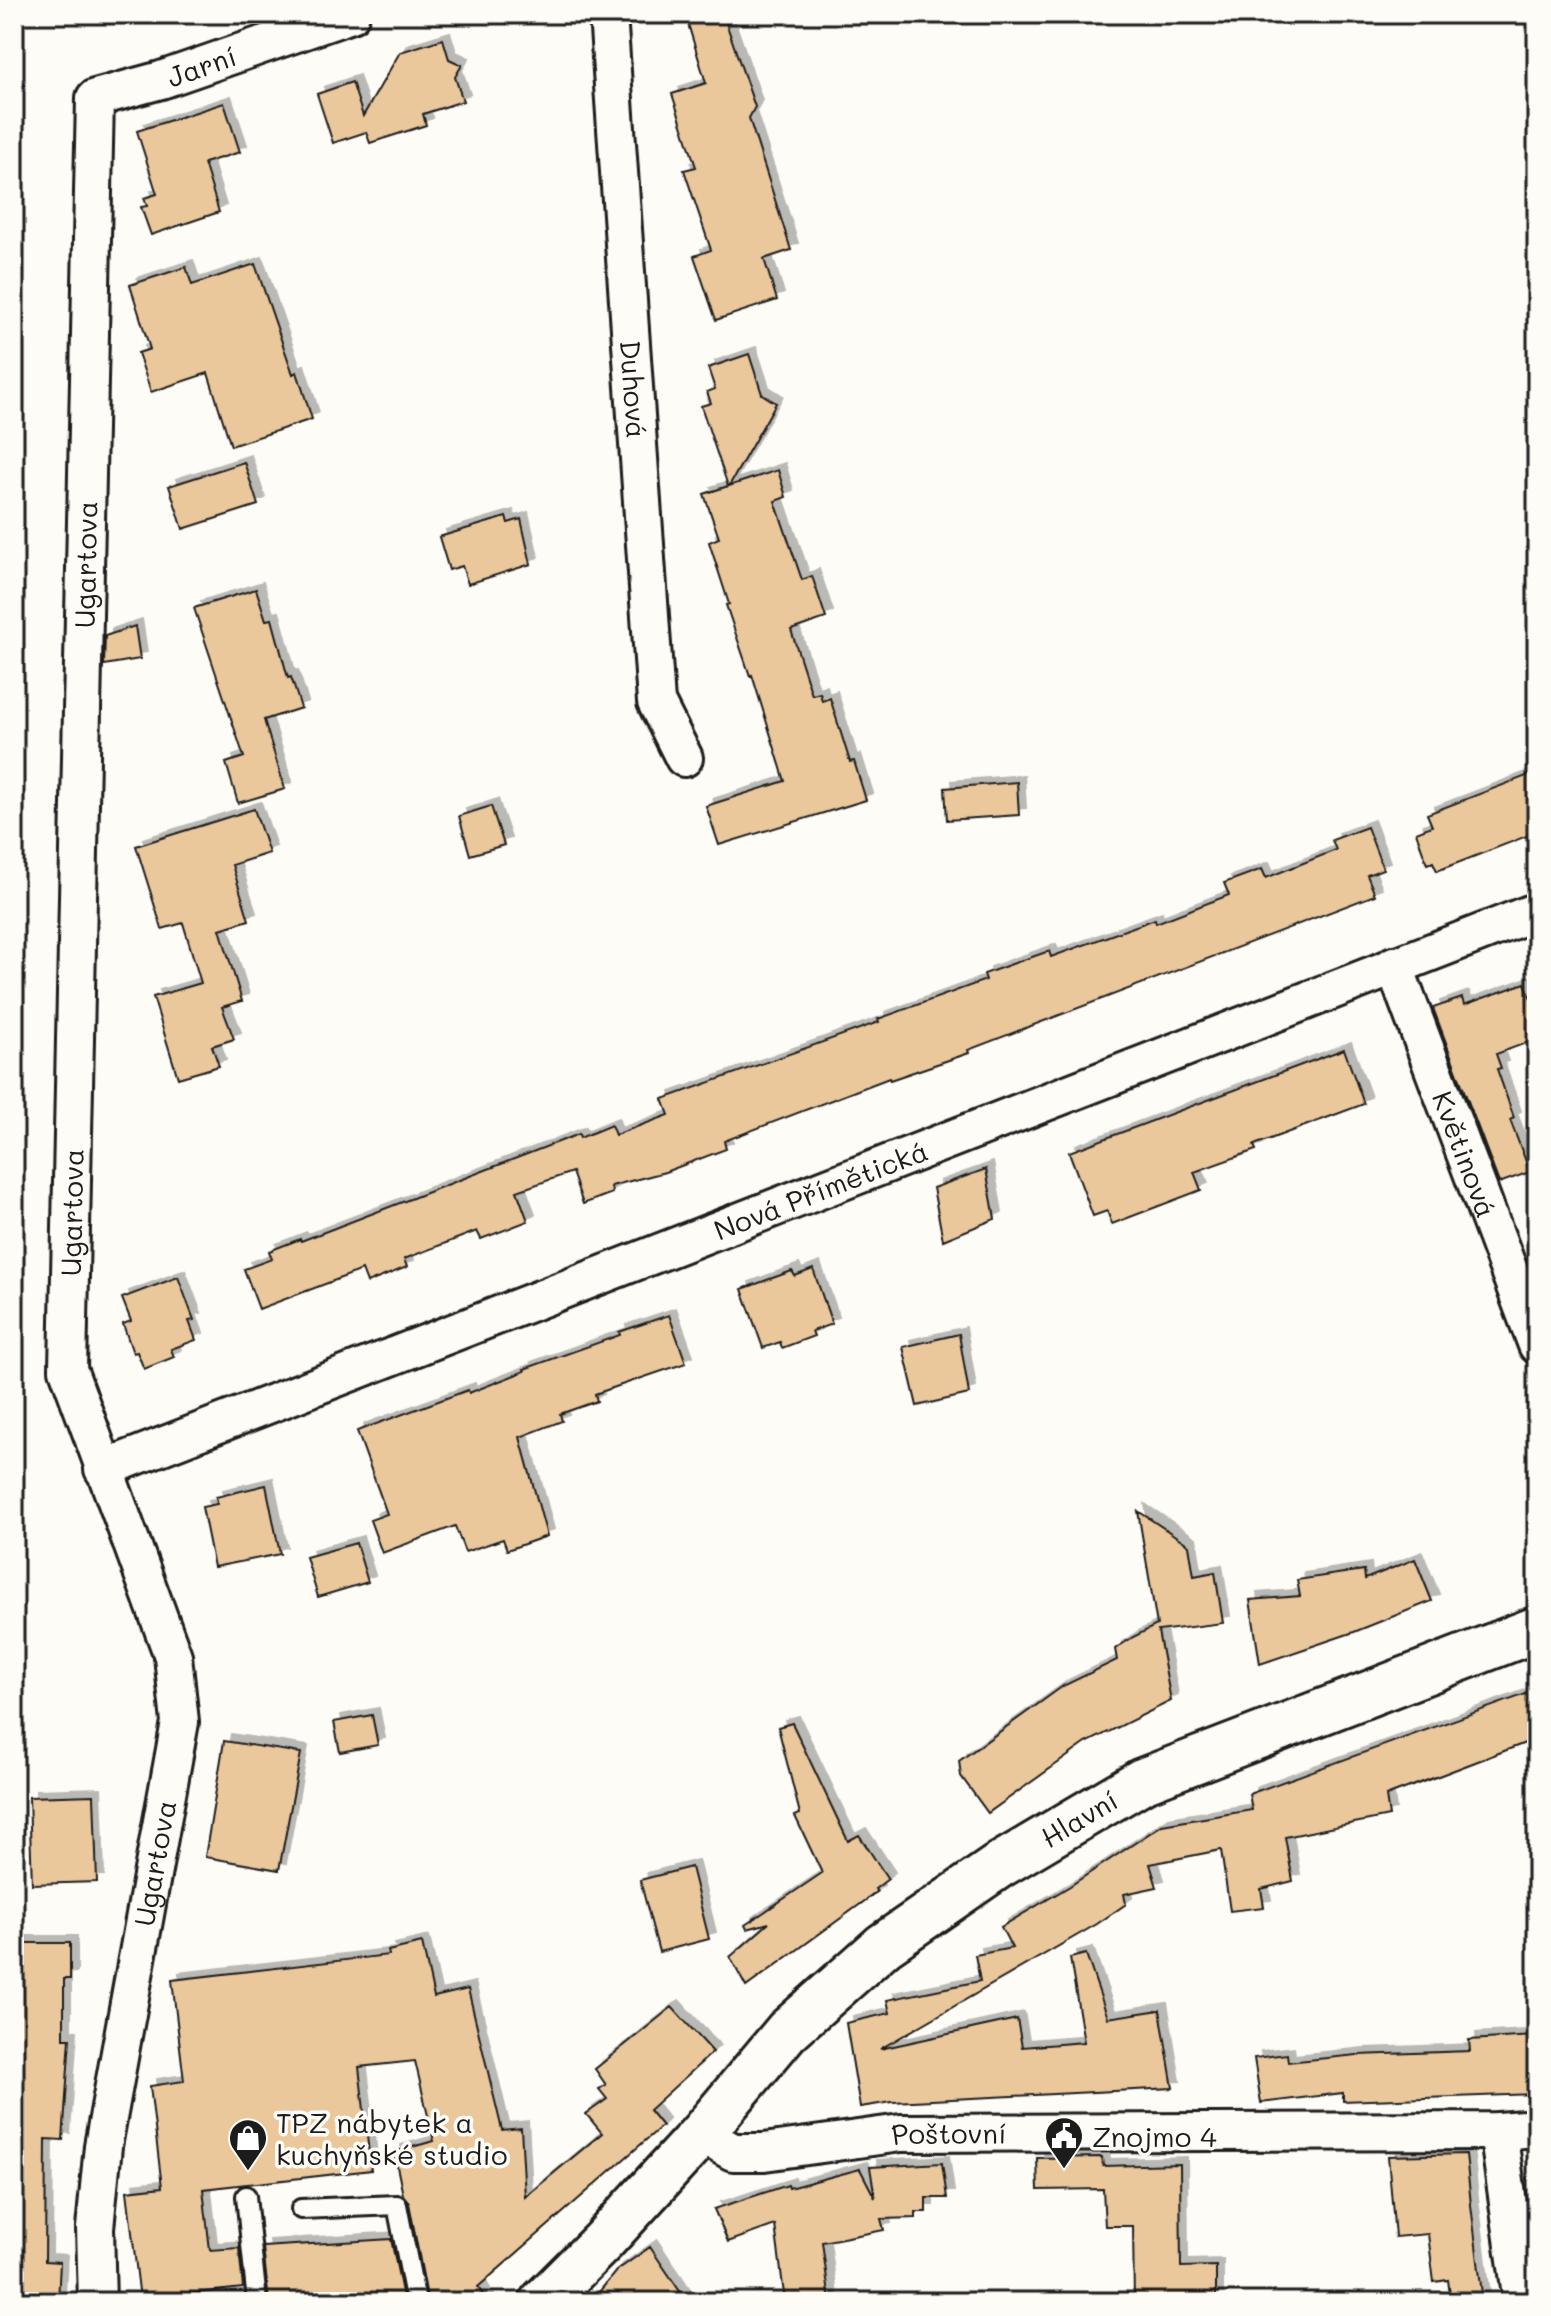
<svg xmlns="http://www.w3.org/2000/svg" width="1551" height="2316" font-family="Mali,sans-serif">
<defs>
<filter id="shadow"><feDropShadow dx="7" dy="-7" stdDeviation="0" flood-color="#0004"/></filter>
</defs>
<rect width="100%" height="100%" fill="#fdfcf7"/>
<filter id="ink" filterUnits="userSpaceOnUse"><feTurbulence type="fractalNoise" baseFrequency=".0125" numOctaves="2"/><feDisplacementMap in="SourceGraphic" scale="16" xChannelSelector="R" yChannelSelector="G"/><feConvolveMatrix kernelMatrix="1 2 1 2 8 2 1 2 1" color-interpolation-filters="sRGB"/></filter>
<g filter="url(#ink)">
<path fill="#ebc89c" stroke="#1c1c1c" stroke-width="2" filter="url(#shadow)" d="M685,14H723L755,107L749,118L791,250L764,259L777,300L716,320L694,256L711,250L684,170L696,167L672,94L706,83Z
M443,39L449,59L462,65L455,77L463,101L423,114L426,125L370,143L366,132L333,143L317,94L352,82L363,116L400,52Z
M224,103L240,152L204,163L219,212L151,235L141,207L147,206L144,198L157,194L137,131Z
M255,264L293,374L297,372L312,419L231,446L208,373L151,392L138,353L150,349L130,285L186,267L192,285Z
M749,354L762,394L776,403L729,486L778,470L786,497L775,501L802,580L812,576L826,618L791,630L812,695L820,693L822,701L830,698L850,762L854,761L866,800L719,845L706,806L785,781L752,675L750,676L726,605L729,604L709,542L719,538L704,494L728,486L701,406L711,403L707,392L715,389L708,368Z
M244,462L258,505L183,529L169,486Z
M506,517L508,523L521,519L531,564L468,584L462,566L449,570L439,537Z
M256,589L266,620L272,619L288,678L291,677L301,708L264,720L285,789L238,803L226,763L244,757L194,608Z
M135,626L140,659L104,665L105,636Z
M1537,772V832L1437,871L1433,862L1427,864L1416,832L1432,826L1427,814Z
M1017,782L1019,815L947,820L945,788Z
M491,806L504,845L470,855L459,816Z
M254,809L269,853L232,865L249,920L220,929L242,1001L222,1007L234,1039L212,1046L219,1066L178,1078L153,997L201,983L183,923L162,929L136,846Z
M1367,827L1383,869L1367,875L1375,895L968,1050L969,1053L890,1080L889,1078L724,1141L726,1149L665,1172L611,1186L612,1193L583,1204L572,1172L517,1191L528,1221L481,1239L477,1231L404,1259L407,1267L367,1283L362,1270L259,1309L244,1269L272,1259L269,1251L300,1239L301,1241L579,1134L580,1138L611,1125L615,1135L669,1115L663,1099L879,1022L878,1019L986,980L984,974L1009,965L1049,951L1051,957L1155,919L1156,923L1229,895L1224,883L1262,869L1266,878L1336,850L1332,840Z
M1525,983L1537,1014V1039L1496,1054L1501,1068L1497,1069L1514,1118L1510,1120L1530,1172L1499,1183L1433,1008L1462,998L1464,1005Z
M1344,1049L1364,1104L1254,1145L1256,1150L1194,1172L1201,1190L1112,1224L1107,1211L1093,1216L1069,1152Z
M986,1169L995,1219L943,1240L933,1188Z
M813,1269L832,1324L812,1331L814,1336L782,1348L780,1342L763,1348L742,1289L792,1271L795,1276Z
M178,1277L194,1320L189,1321L196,1340L171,1349L174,1357L144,1369L137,1352L133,1353L123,1324L131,1321L122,1298Z
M669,1315L686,1363L595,1394L597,1401L560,1414L562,1421L520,1437L547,1536L507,1550L503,1539L465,1552L455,1526L382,1553L370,1520L387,1514L357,1431L468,1390L469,1393L525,1371L524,1369L620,1335L619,1332Z
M959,1334L969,1394L917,1406L903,1347Z
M266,1485L280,1554L214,1567L202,1507L217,1504L216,1497Z
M1138,1511L1189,1545L1194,1576L1215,1572L1223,1623L1158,1631L1171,1701L1086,1743L988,1813L961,1776L959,1761L1063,1686L1117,1660L1115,1649L1133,1637L1157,1625Z
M356,1543L368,1582L318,1597L306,1557Z
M1415,1559L1432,1601L1354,1632L1260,1664L1250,1600L1300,1596L1297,1580L1364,1570L1365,1579Z
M1537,1690V1733L1532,1735L1533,1740L1386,1796L1389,1816L1285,1837L1293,1881L1261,1889L1264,1907L1230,1911L1221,1850L1150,1864L1157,1887L1124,1894L1126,1904L1097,1924L880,2049L1017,2019L1022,2047L1084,2042L1070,1958L1086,1954L1108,2018L1160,2010L1173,2088L892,2102L860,2107L846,2023L890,2013L887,2000L980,1981L975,1955L1012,1948L1001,1927L1070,1886L1162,1825L1252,1810L1249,1794Z
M372,1715L378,1745L340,1752L334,1722Z
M792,1723L848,1841L859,1835L888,1879L875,1889L877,1892L746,1987L730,1957L769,1923L747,1929L745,1925L822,1873L795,1816L800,1814L778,1727Z
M224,1741L301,1753L279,1870L205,1857Z
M94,1795L97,1882L32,1884L29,1797Z
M691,1867L709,1939L659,1952L640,1880Z
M14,1943H70V1979H64V2038H70L63,2140L46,2139L45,2261L60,2262L58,2302H14V2062L17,2016H14Z
M422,1943L434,1997L468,1989L502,2130L521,2128L525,2197L602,2133L586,2114L607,2099L599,2089L606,2085L595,2069L672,2007L713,2052L649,2110L662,2126L478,2287L487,2302H428L409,2203L403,2195L394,2152L434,2141L415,2061L359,2067L371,2170L203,2189L210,2250L239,2248L243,2288L140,2299L127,2191L162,2187L150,2086L184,2081L172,1980L389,1955L388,1951Z
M1537,2036V2094L1343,2101V2093L1261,2103L1254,2058L1287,2054L1288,2062L1357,2055L1470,2051L1469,2040Z
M1466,2154L1471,2205L1483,2302H1451L1448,2280L1434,2282L1428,2234L1395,2237L1388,2156Z
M1102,2157L1103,2166L1180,2164L1181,2267L1216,2266V2300L1134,2302L1133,2226H1105L1103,2189L1038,2190L1037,2158Z
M942,2163L947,2198H926V2212H916V2218L881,2219L884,2230L822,2242L830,2302H785L775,2225L728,2242L714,2209L788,2185L789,2188L860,2169L875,2198L870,2167Z
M391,2239L404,2302H269L263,2247Z
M650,2247L687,2302H591L616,2271Z"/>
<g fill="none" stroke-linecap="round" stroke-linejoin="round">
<defs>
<path id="service" d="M246,2196L257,2302
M301,2209L397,2205L416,2302"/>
<g id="minor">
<path id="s1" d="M608,14L656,702L684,758"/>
<path id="s2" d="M1394,965L1537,1345"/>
<path id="s3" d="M103,1469L1537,911"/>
<path d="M1498,2131L1522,2302"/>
<path id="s4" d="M701,2134L733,2152H764L901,2133L1498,2131L1537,2128"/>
<path id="s5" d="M97,2302L95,2228L103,2146L180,1722L173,1656L68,1369L95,98L161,80L351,14"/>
</g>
<g id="secondary">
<path id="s6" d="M542,2302L603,2241L701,2134L787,2031L884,1945L1000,1865L1142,1781L1537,1629"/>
</g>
</defs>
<use href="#service" stroke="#1c1c1c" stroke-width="24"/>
<use href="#minor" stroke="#1c1c1c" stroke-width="42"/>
<use href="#secondary" stroke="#1c1c1c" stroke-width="50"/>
<use href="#service" stroke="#fdfcf7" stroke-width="18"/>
<use href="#minor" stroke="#fdfcf7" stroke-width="36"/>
<use href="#secondary" stroke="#fdfcf7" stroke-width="44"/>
</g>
</g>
<defs>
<symbol id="civic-pin" viewBox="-11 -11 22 30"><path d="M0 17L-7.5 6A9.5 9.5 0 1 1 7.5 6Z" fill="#1c1c1c" stroke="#fdfcf7"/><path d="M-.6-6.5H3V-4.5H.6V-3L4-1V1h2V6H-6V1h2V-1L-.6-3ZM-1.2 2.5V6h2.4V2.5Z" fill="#fff"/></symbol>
<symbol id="shop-pin" viewBox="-11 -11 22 30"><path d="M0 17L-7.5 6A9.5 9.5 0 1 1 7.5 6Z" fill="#1c1c1c" stroke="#fdfcf7"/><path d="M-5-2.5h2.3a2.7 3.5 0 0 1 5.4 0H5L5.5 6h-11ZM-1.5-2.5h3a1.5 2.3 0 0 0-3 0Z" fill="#fff"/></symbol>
</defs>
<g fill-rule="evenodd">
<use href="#civic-pin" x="1042" y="2114" width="44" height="60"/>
<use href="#shop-pin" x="226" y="2116" width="44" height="60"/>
</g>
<g text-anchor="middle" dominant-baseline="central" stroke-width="7" stroke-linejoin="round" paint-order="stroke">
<g font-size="28" fill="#1c1c1c" stroke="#fdfcf7">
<text stroke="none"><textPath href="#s5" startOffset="2342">Jarní</textPath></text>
<text stroke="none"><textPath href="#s1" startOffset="376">Duhová</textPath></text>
<text stroke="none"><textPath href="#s5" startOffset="1764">Ugartova</textPath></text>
<text stroke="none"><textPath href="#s2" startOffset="202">Květinová</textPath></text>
<text stroke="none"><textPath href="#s3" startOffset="770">Nová Přímětická</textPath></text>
<text stroke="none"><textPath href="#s5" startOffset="1116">Ugartova</textPath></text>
<text stroke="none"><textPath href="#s6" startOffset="728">Hlavní</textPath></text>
<text stroke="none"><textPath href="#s5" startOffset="444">Ugartova</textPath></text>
<text stroke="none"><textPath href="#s4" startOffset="254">Poštovní</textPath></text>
</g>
<g font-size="28" fill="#1c1c1c" stroke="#fdfcf7" text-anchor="start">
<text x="276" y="2122">TPZ nábytek a<tspan x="276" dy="32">kuchyňské studio</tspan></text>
<text x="1092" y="2136">Znojmo 4</text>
</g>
</g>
<rect width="1551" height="2316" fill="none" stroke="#fdfcf7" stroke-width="48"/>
<rect x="24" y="24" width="1503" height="2268" fill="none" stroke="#1c1c1c" stroke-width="3" filter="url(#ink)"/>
</svg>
